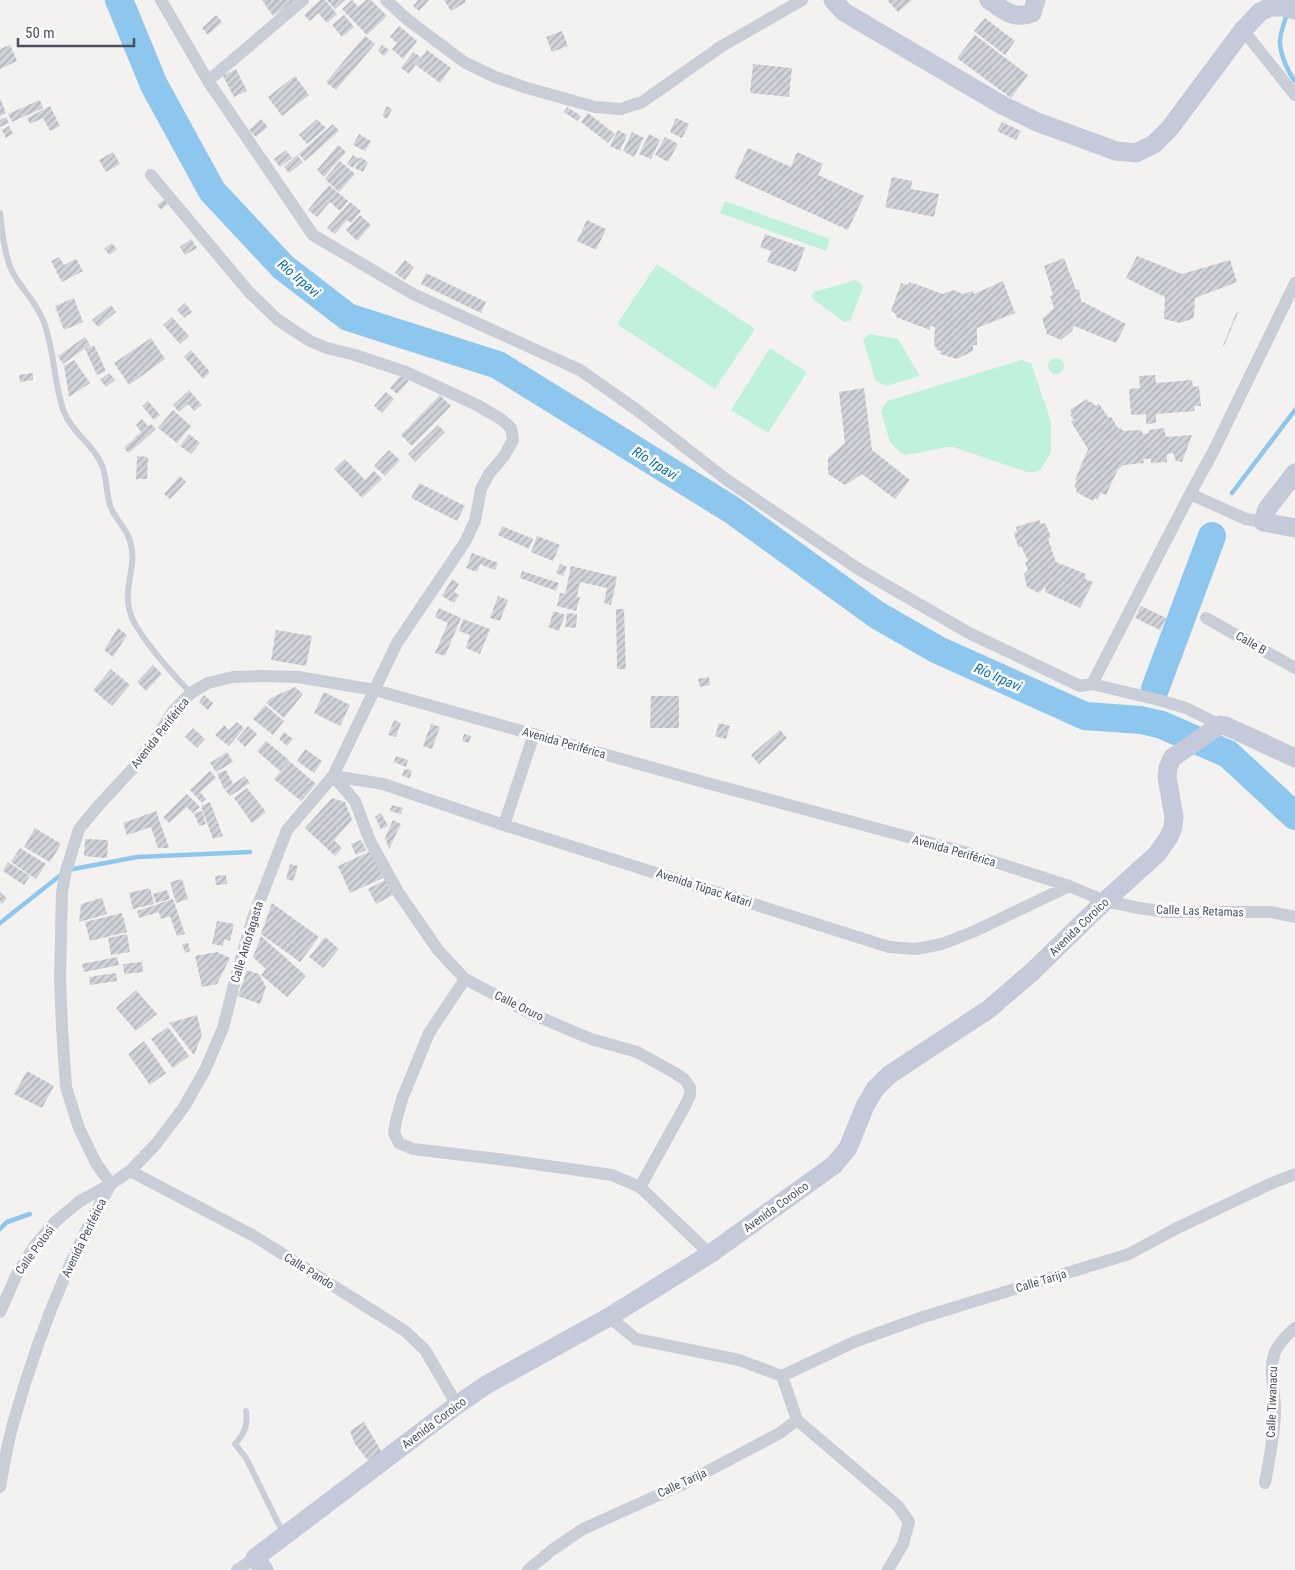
<svg xmlns="http://www.w3.org/2000/svg" width="1295" height="1570" font-family="'Roboto Condensed',sans-serif">
<defs>
<pattern id="building-hatch" width="6" height="6" patternUnits="userSpaceOnUse" patternTransform="scale(1.25)"><rect width="6" height="6" fill="#d0d2d9"/><path d="M-1 1l2-2M0 6l6-6M5 7l2-2" fill="none" stroke="#abadb3"/></pattern>
</defs>
<rect width="100%" height="100%" fill="#f4f2f1"/>
<path fill="#c0f1dc" d="M725,201L830,239L826,251L720,213Z
M657,264L755,329L715,389L617,324Z
M856,280L861,284L863,288L850,321L844,322L813,299L812,295L814,292Z
M869,334L898,339L920,376L886,386L876,381L863,340Z
M770,348L807,372L768,433L731,410Z
M1048 366a8 8 0 1 1 16 0a8 8 0 1 1-16 0Z
M1021,360L1031,363L1051,422V452L1041,469L1035,472H1027L953,447H947L906,455L901,453L890,442L881,412L883,407L887,401Z"/>
<g fill="none" stroke-linecap="round" stroke-linejoin="round">
<path stroke="#8dc7ee" stroke-width="4.5" d="M1287,13C1285,22 1279,35 1280,44C1281,56 1288,72 1295,81
M1232,493L1295,410
M68,870L137,857L250,852
M0,923L62,874
M0,1229L7,1222L30,1214"/>
<path stroke="#8dc7ee" stroke-width="28" d="M119,0L154,85L212,191L283,267L348,317L498,365L732,510L877,615L938,650L1085,716L1141,720L1162,725L1228,754L1295,816
M1155,689L1212,536"/>
</g>
<path fill="url(#building-hatch)" d="M262,0H295L273,16Z
M320,0H325L337,14L327,23L318,13L310,21L304,15Z
M327,0H345L335,9Z
M352,0L358,7L366,0H371L387,16L367,35L342,9Z
M418,0H429L419,11L413,6Z
M444,0H465L466,2L451,11Z
M887,0H912L898,12Z
M216,15L222,22L208,35L202,28Z
M344,15L354,27L342,37L332,25Z
M985,18L1015,41L1005,55L974,31Z
M399,26L417,41L403,59L392,49L397,43L390,37Z
M562,31L568,46L552,52L546,37Z
M975,35L1028,75L1011,98L957,58Z
M365,36L375,44L336,90L326,82Z
M10,45L17,61L0,69V49Z
M382,45L389,50L384,56L378,51Z
M427,50L451,68L440,83L416,65Z
M413,52L421,57L409,74L401,68Z
M753,64L792,68L789,97L750,93Z
M236,69L247,91L234,97L223,76Z
M295,76L309,95L282,116L268,97Z
M0,98L6,113L0,116Z
M40,100L43,108L12,122L8,114Z
M50,106L60,126L50,131L43,118L30,124L27,118Z
M387,106L392,109L387,119L382,116Z
M567,107L581,116L577,121L564,112Z
M588,113L615,134L608,143L581,122Z
M6,117L9,123L0,127V120Z
M676,118L689,124L682,138L670,132Z
M261,119L268,127L256,137L249,130Z
M317,119L326,128L307,144L299,135Z
M1002,122L1021,131L1016,140L997,131Z
M333,124L339,131L305,161L299,154Z
M9,126L13,134L6,138L2,130Z
M618,130L627,135L620,151L610,146Z
M632,132L644,138L634,157L623,151Z
M359,134L371,141L365,151L353,145Z
M649,134L660,140L651,159L639,154Z
M665,137L678,144L668,162L655,155Z
M338,145L346,152L324,177L317,170Z
M748,148L791,167L797,152L823,164L818,175L864,196L848,230L734,178Z
M286,150L292,158L280,167L274,159Z
M113,152L120,164L106,172L99,160Z
M297,155L303,162L289,173L284,167Z
M353,155L359,159L353,168L347,164Z
M360,157L368,162L363,172L355,168Z
M340,161L355,174L339,192L325,179Z
M892,177L912,181L911,189L939,194L934,217L885,207Z
M329,185L348,201L340,211L330,202L317,217L308,210Z
M165,199L168,204L161,210L157,205Z
M350,202L361,211L351,223L347,220L335,234L327,228Z
M360,215L371,225L357,241L346,230Z
M587,220L606,229L596,250L577,241Z
M765,234L805,248L796,272L767,262L771,251L760,247Z
M191,239L197,248L185,255L180,247Z
M112,243L117,249L110,255L104,249Z
M1137,256L1182,274L1230,260L1237,282L1195,298L1194,318L1180,323L1164,319L1165,297L1126,278Z
M59,257L64,265L76,259L83,271L62,282L51,261Z
M1064,258L1076,290L1079,289L1081,301L1126,324L1116,343L1074,326L1072,331L1061,340L1047,334L1042,319L1054,308L1050,296L1053,295L1044,266Z
M405,260L414,267L405,280L395,273Z
M426,273L486,302L481,313L421,284Z
M1003,281L1015,313L977,328V345H973V351L957,359L940,354L941,351L936,350L937,348L934,346L935,327L930,326V330L896,317V314L891,311L901,283L908,285L909,282L943,294L953,290L963,294L973,291L974,294Z
M74,298L83,322L64,330L55,306Z
M185,303L192,312L184,318L177,310Z
M111,305L116,312L98,327L92,320Z
M1237,311L1238,312L1224,346H1223Z
M172,317L189,336L180,344L163,325Z
M85,337L90,345L63,364L58,356Z
M151,338L165,359L129,385L114,363Z
M94,345L106,371L97,375L85,349Z
M191,350L210,372L203,379L184,357Z
M74,360L90,383L69,397L64,366Z
M33,373V380L20,382L19,375Z
M109,373L115,380L106,387L100,380Z
M401,375L409,381L397,394L390,388Z
M1155,375L1156,383L1192,380L1193,387L1199,386L1201,406H1194L1195,411L1156,414V423L1146,424V414L1131,415L1129,389L1140,388L1139,376Z
M864,388L872,450L910,480L895,499L862,474L845,485L828,474V458L845,443L839,392Z
M189,390L202,405L194,411L188,404L179,412L173,405Z
M386,392L394,399L382,413L374,406Z
M440,395L451,406L412,446L401,435Z
M1087,399L1090,403L1091,401L1095,406L1099,404L1108,417H1111L1118,428H1121L1123,431L1141,430L1143,434L1149,433V430L1164,428L1166,437L1192,435L1182,462L1176,461L1173,453L1167,454V462L1151,463V459H1143L1144,463L1124,465L1118,469L1106,495L1101,493L1097,500L1095,498L1093,501L1076,492L1077,489L1074,487L1077,481L1075,480L1088,449L1071,422L1074,420L1070,415L1072,414L1070,410Z
M148,401L160,415L154,420L142,406Z
M173,410L191,426L177,443L158,428Z
M142,419L148,426L151,424L156,429L129,453L124,448L141,432L136,425Z
M438,425L445,432L415,462L408,454Z
M189,434L200,443L191,454L180,446Z
M389,450L400,460L385,476L374,466Z
M137,456L148,457L147,479H136Z
M345,459L365,480L374,471L382,479L362,498L334,469Z
M180,476L186,482L170,499L164,494Z
M419,483L465,506L457,521L411,498Z
M1039,520L1041,524L1045,523L1051,537L1048,539L1056,562L1086,574L1085,579L1093,582L1080,608L1045,592L1046,586L1039,593L1027,587L1024,574L1028,570L1025,563L1028,561L1021,546L1018,547L1014,533L1017,532L1016,527Z
M502,526L533,539L529,549L498,535Z
M537,536L560,545L553,561L531,552Z
M472,553L498,563L495,570L480,564L477,572L466,568Z
M560,564L567,567L563,576L556,573Z
M571,566L617,577L611,605L604,603L607,588L580,582L577,597H580L576,611L557,606L560,593L565,594Z
M522,571L559,583L556,591L520,578Z
M452,579L459,584L454,592L459,595L454,603L442,596Z
M498,596L508,600L500,621L490,618Z
M1141,606L1166,618L1160,630L1135,618Z
M439,608L461,618L445,656L435,653L448,623L435,617Z
M616,609H624L626,669H617Z
M554,611L565,615L559,631L548,627Z
M567,613L577,614L576,628L565,627Z
M463,619L490,629L480,654L466,648L470,635L459,631Z
M118,628L127,635L113,657L104,650Z
M276,630L312,636L306,666L271,660Z
M153,665L162,674L146,691L137,682Z
M111,669L130,685L112,706L93,690Z
M709,677L710,685L700,687L698,679Z
M295,687L303,694L284,718L266,703L271,698Z
M324,692L350,705L340,726L314,713Z
M204,695L213,703L208,710L199,702Z
M651,696H679V728H650Z
M265,705L284,721L273,735L253,719Z
M394,720L401,723L396,737L388,735Z
M237,722L244,728L229,746L215,735L224,725L229,730Z
M719,723L730,726L726,739L715,736Z
M431,724L440,727L432,749L423,746Z
M248,726L257,734L245,747L237,739Z
M193,728L205,739L197,748L185,737Z
M780,730L787,738L759,764L751,755Z
M284,732L293,739L287,746L279,739Z
M464,734L471,736L469,743L462,741Z
M266,741L289,760L280,771L257,751Z
M305,749L322,761L314,773L297,761Z
M227,752L233,762L216,772L210,763Z
M396,756L408,760L406,767L394,762Z
M289,761L316,784L301,801L274,779Z
M404,769L412,770L410,778L402,776Z
M226,770L233,784L224,789L217,774Z
M210,771L216,778L200,792L206,799L202,803L190,790Z
M245,776L250,783L230,796L225,790Z
M247,788L266,812L252,823L234,798Z
M187,794L200,807L193,813L187,807L169,823L163,817Z
M332,798L345,802L352,820L334,840L342,848L335,856L305,828Z
M210,802L223,836L213,839L201,806Z
M392,805L403,808L401,814L390,811Z
M156,811L169,848H158L151,827L127,835L123,823Z
M202,811L206,824L199,826L194,813Z
M381,813L388,826L381,829L375,817Z
M393,820L401,824L389,849L385,838Z
M35,828L61,844L50,862L24,847Z
M85,839L108,840L107,858L84,856Z
M361,840L366,850L356,855L351,844Z
M20,848L46,864L36,879L11,862Z
M371,851L383,878L350,893L338,866Z
M8,862L30,876L24,885L3,871Z
M290,864L298,866L293,881L286,879Z
M226,875L227,884L216,885L215,876Z
M182,879L188,899L176,903L170,882Z
M385,880L393,895L376,904L368,889Z
M150,888L154,904L133,909L129,893Z
M167,890L170,899L156,903L153,894Z
M0,892L7,898L2,904L0,902Z
M102,898L107,914L79,922L81,904Z
M173,899L185,934L177,936L170,916L161,919L159,912L139,918L137,911Z
M272,903L319,937L300,962L261,934Z
M122,913L127,932L90,941L85,922Z
M217,921L234,924L230,941L224,939L223,946L212,944Z
M127,934L130,952L111,955L108,938Z
M261,936L306,976L287,997L261,975L266,969L253,957Z
M325,937L339,949L323,968L309,957Z
M188,943L190,951L185,953L182,944Z
M217,952L230,958L217,984L202,987L195,956Z
M117,957L119,965L84,972L82,964Z
M142,962L143,972L124,974L123,964Z
M247,970L259,974L266,987L260,1004L238,996Z
M116,973L117,981L90,985L89,977Z
M136,990L157,1014L136,1031L116,1008Z
M197,1015L202,1035L194,1055L169,1023Z
M168,1027L189,1056L173,1068L151,1039Z
M144,1041L166,1073L150,1085L128,1054Z
M27,1071L54,1086L42,1108L14,1094Z
M364,1422L383,1454L370,1463L355,1444L350,1431Z"/>
<g fill="none" stroke-linecap="round" stroke-linejoin="round">
<path stroke="#c8cdd8" stroke-width="6" d="M0,213C2,231 4,251 11,269C19,287 35,300 43,320C55,350 53,382 64,412C72,432 90,442 100,461C108,475 105,493 111,508C116,520 127,529 130,541C139,569 118,592 134,622C137,628 141,633 144,638C160,660 172,674 191,693
M246,1411C248,1425 245,1433 235,1444L246,1458L284,1535"/>
<path stroke="#c8cdd8" stroke-width="12" d="M161,0L208,81L313,235L413,294L580,370L637,410L727,480L860,570L969,633L1080,686L1092,684L1159,700L1186,708L1220,725
M386,0L408,20L464,62L495,77L527,88L595,107L621,109L642,102L722,46L802,0
M1243,30L1295,95
M208,81L303,0
M1190,494L1246,519L1263,522
M1206,618L1295,668
M1092,684L1190,494L1213,452L1295,283
M333,776L383,784L504,825L889,947L916,949L942,944L975,931L1069,886
M333,776L355,801L370,841L398,892L438,950L465,979L532,1014L591,1039L637,1052L675,1073L684,1079L690,1087V1095L685,1106L640,1187
M504,825L534,734
M465,979L429,1033L402,1099L396,1121L394,1133L399,1143L413,1149L506,1160L612,1175L640,1187L710,1254
M130,1171L254,1236L405,1331L425,1350L457,1405
M0,1312L16,1276L33,1248L56,1221L80,1201L111,1184L130,1171L156,1144L184,1107L205,1070L223,1028L237,973L253,918L287,830L333,776L397,643L465,542L475,521L481,489L489,474L504,456L513,440L511,428L501,419L477,405L406,372L355,355L327,348L310,341L296,332L277,319L249,292L151,175
M609,1317L636,1339L739,1360L782,1376L854,1342L923,1317L1129,1254L1177,1228L1270,1184L1295,1174
M797,1420L898,1506L909,1522L903,1544L888,1570
M1265,1483C1269,1459 1275,1434 1275,1410C1275,1391 1268,1370 1275,1352C1279,1343 1288,1334 1295,1328
M0,1487C4,1466 7,1445 13,1424C36,1341 68,1259 111,1184L96,1163L79,1128L66,1087L62,1027L60,979L62,892L66,871L79,829L99,805L136,765L157,737L174,710L191,693L208,683L233,677L262,676L298,677L375,690L707,783L964,852L1069,886L1105,901L1139,908L1166,912H1271L1295,917
M237,1570L255,1558
M528,1570L552,1550L583,1529L681,1485L780,1433L797,1420L782,1376"/>
<path stroke="#c4cada" stroke-width="19" d="M833,0L844,12L1002,105L1037,122L1116,151L1136,153L1154,144L1170,128L1243,30L1260,12L1270,7H1283L1295,10
M989,0C1004,10 1013,20 1032,13L1036,0
M1295,473L1267,509L1263,522L1295,528
M264,1570L255,1558L457,1405L486,1385L609,1317L710,1254L834,1165L848,1148L865,1106L875,1089L889,1075L989,1009L1032,972L1105,901L1157,854L1169,837L1173,827L1174,817L1167,777L1168,768L1172,758L1220,725L1226,726L1295,758"/>
</g>
<g text-anchor="middle" dominant-baseline="central" stroke-width="5" stroke-linejoin="round" paint-order="stroke">
<g font-size="12" fill="#49505f" stroke="#fff">
<text transform="translate(1251 643) rotate(30)">Calle B</text>
<text transform="translate(160 733) rotate(-52)">Avenida Periférica</text>
<text transform="translate(564 743) rotate(16)">Avenida Periférica</text>
<text transform="translate(954 851) rotate(16)">Avenida Periférica</text>
<text transform="translate(704 888) rotate(18)">Avenida Túpac Katari</text>
<text transform="translate(1200 911) rotate(2)">Calle Las Retamas</text>
<text transform="translate(1079 927) rotate(-44)">Avenida Coroico</text>
<text transform="translate(247 942) rotate(-73)">Calle Antofagasta</text>
<text transform="translate(519 1006) rotate(26)">Calle Oruro</text>
<text transform="translate(776 1207) rotate(-36)">Avenida Coroico</text>
<text transform="translate(84 1238) rotate(-64)">Avenida Periférica</text>
<text transform="translate(35 1250) rotate(-54)">Calle Potosi</text>
<text transform="translate(309 1271) rotate(32)">Calle Pando</text>
<text transform="translate(1041 1281) rotate(-17)">Calle Tarija</text>
<text transform="translate(1272 1402) rotate(-88)">Calle Tiwanacu</text>
<text transform="translate(434 1423) rotate(-37)">Avenida Coroico</text>
<text transform="translate(682 1483) rotate(-25)">Calle Tarija</text>
</g>
<g font-size="14" font-style="italic" fill="#0a6db1" stroke="#fff">
<text transform="translate(299 278) rotate(40)">Río Irpavi</text>
<text transform="translate(655 463) rotate(32)">Río Irpavi</text>
<text transform="translate(998 677) rotate(24)">Río Irpavi</text>
</g>
</g>
<path d="M18 38v8h116v-8" fill="none" stroke="#49505f" stroke-width="2.5"/>
<text x="25" y="38" font-size="15" fill="#49505f" stroke="#ffffff" stroke-width="4" paint-order="stroke">50 m</text>
</svg>
